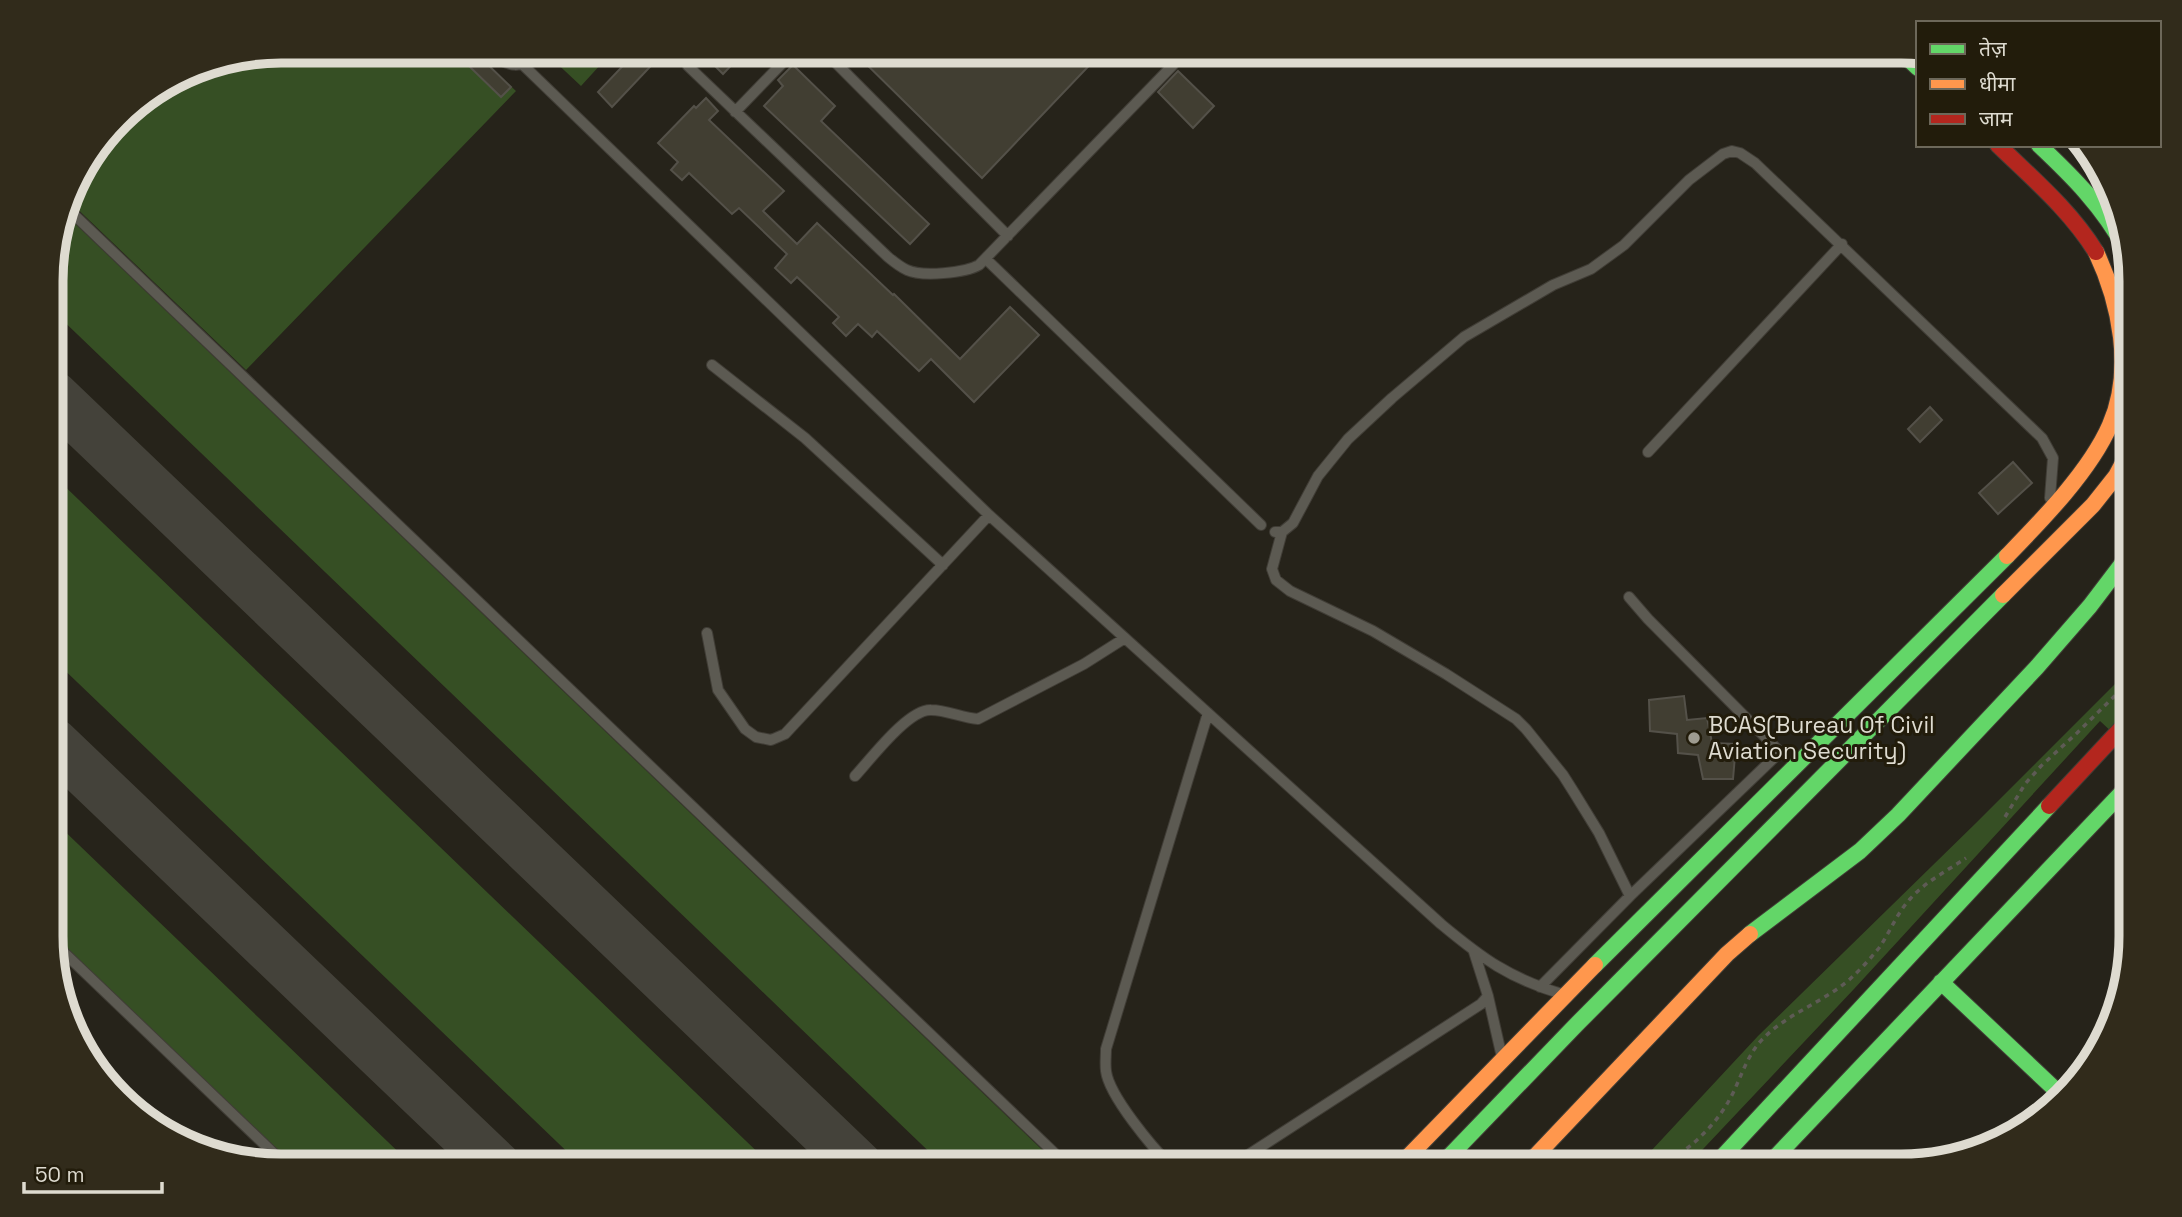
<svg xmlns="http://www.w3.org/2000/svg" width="2182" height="1217" font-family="'Space Grotesk','Noto Sans Devanagari',sans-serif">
<rect width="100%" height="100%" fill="#26231a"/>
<path fill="#364f24" d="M281,51H474L516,91L246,370L68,200L75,179L129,108L193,68Z
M554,51H613L581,86L549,56Z
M64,213L1059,1166H944L53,311V252Z
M53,475L772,1166H582L53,659Z
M2131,668V750L2100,721L1854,989L1687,1166H1637L1758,1036L1977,822Z
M53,820L413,1166H294L53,935Z"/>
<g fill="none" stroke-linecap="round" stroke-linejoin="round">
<path stroke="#44423a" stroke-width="49" d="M53,395L859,1166
M53,742L497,1166"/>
</g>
<path fill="#413e32" stroke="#545149" stroke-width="2" d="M637,51H665L612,107L598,92Z
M700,51H745L723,74Z
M853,51H1103L982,178Z
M480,57L511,87L501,97L470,67Z
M793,65L835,106L821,121L929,224L910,244L764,106L783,86L778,80Z
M1178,71L1214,106L1193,128L1158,92Z
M706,98L718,111L709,120L784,191L763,211L797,244L817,223L893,295L894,294L960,359L1010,307L1039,335L974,402L931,359L919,371L877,331L872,337L858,324L846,336L833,323L839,317L797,277L791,283L775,268L787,254L739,208L732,214L689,173L682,180L671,170L678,162L658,143L694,106L696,108Z
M1930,407L1942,420L1920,442L1908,429Z
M2013,462L2032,483L1998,514L1979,493Z
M1684,696L1687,720L1707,718L1712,743L1736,744L1733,779H1703L1698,755L1678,753L1677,734L1650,731L1649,700Z"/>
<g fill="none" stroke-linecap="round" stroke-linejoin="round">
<defs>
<path id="lane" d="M488,51C509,69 521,70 543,51
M824,51L1008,236
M522,64L989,515L1441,924C1483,959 1509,978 1562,994
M688,66L888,257C894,262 900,267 907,270C922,277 965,273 979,265L1173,65
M735,112L794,51
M66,207L1068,1166
M986,259L1261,525
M712,365L805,438L943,565
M1648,452L1842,244
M1275,532H1282L1293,523L1318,476L1348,439L1392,398L1464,337L1553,285L1591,269L1624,245L1689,180L1723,154L1732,151L1740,153L1755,163L2042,438L2053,458L2050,498
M1282,532L1272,569L1276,580L1290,591L1373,631L1446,674L1516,719L1526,729L1563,775L1575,794L1599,833L1630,896
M707,633L718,690L745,729L756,737L771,740L785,734L989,515
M855,776C870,760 908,709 931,710C947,710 962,718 978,719L1084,664L1125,638
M53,942L287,1166
M1540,987L1630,896L1780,752L1648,619L1629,597
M1488,996L1501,1053
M1171,1166C1153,1148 1109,1096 1106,1071C1105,1064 1106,1056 1106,1049L1208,713
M1231,1166L1481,1004L1488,996L1474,952"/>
<path id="fast" d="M1900,51L1918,68
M2039,145C2073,177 2103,207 2125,248
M1750,934L1860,851L1898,815L2037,667L2090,606L2131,552
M1595,965L2007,556
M1941,982L2060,1094
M1440,1166L1576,1025L2003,595
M1714,1166L2049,806
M1767,1166L2131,783"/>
<path id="slow" d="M2007,556C2042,520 2090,471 2110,425C2134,370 2120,303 2096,252
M2003,595L2093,505L2116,476L2131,448
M1399,1166L1595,965
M1526,1166L1727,954L1750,934"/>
<path id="jam" d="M1998,145C2033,179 2070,210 2096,252
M2049,806L2131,718"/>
</defs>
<use href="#lane" stroke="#403d36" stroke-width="12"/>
<use href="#fast" stroke="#403d36" stroke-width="18"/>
<use href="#slow" stroke="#403d36" stroke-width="18"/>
<use href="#jam" stroke="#403d36" stroke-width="18"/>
<path stroke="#5e5b55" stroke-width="3.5" stroke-dasharray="5 5" stroke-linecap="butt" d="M2005,817L2025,784L2041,766L2077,733L2131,680
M1662,1166C1692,1147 1716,1126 1732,1095C1741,1077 1746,1059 1759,1043C1783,1015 1821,1004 1850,979C1860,970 1870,959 1879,948C1890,932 1897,913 1910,899C1926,881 1947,871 1966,858"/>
<use href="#lane" stroke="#5c5a52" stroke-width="10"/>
<use href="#fast" stroke="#63d668" stroke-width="16"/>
<use href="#slow" stroke="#ff974d" stroke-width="16"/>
<use href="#jam" stroke="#b3261e" stroke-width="16"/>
</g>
<circle fill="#9e9b90" stroke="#221c0b" stroke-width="2.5" cx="1694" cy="738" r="7"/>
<g text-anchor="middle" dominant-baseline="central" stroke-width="6" stroke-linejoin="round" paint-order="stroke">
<g font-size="23" fill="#dedbd0" stroke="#221c0b" text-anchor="start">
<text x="1708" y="725">BCAS(Bureau Of Civil<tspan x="1708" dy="26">Aviation Security)</tspan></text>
</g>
</g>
<path d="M0 0H2182V1217H0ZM281 63H1901A218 218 0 0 1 2119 281V936A218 218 0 0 1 1901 1154H281A218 218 0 0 1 63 936V281A218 218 0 0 1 281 63Z" fill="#312b1b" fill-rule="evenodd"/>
<path fill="none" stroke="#dedbd0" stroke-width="9" d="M281 63H1901A218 218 0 0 1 2119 281V936A218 218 0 0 1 1901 1154H281A218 218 0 0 1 63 936V281A218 218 0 0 1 281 63Z"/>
<rect x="1916" y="21" width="245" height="126" fill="#221c0b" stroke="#6d685a" stroke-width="2"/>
<rect x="1930" y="44" width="35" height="10" fill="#63d668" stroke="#6d685a" stroke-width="2"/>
<text x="1979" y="56" font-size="21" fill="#dedbd0">तेज़</text>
<rect x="1930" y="79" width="35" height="10" fill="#ff974d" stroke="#6d685a" stroke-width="2"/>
<text x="1979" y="91" font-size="21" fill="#dedbd0">धीमा</text>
<rect x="1930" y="114" width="35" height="10" fill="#b3261e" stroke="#6d685a" stroke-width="2"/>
<text x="1979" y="126" font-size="21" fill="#dedbd0">जाम</text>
<path d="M24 1182v10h138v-10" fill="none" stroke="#dedbd0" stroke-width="3.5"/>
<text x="35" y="1182" font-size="21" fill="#dedbd0" stroke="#221c0b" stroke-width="5" paint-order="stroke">50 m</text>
</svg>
